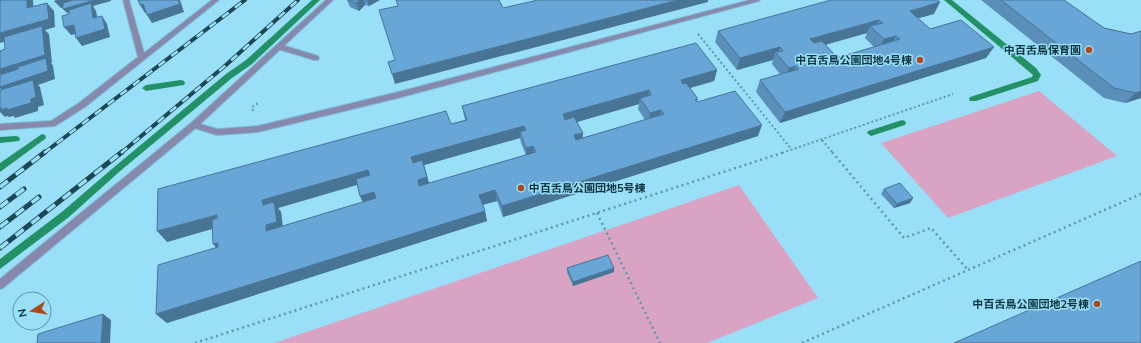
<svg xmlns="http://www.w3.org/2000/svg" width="1141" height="343" font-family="Mulish,'Noto Sans JP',sans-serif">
<rect width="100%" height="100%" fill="#9adff8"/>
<path fill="#d9a3c3" d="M1039,91L1117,156L948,218L881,143Z
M739,185L818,298L707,343H274Z"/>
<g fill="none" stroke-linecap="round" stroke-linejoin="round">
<path fill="#239166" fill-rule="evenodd" d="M312,0H320L252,64L232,78L119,172L69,217L0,269V259L63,211L113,168L226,74L246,60Z
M944,0H952L1036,68L1041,75L1038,81L976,101H970L969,99L970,97L1032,77L1033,75Z
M181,80L184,81L185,83L184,85L146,91L142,88L146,85Z
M902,120L905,121L906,123L905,125L871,136L867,133L868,131Z
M42,134L45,135L46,137L45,139L0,172V163Z
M16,136L19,137L20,139L19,141L0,143V137Z"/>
<defs>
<path id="service" d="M750,0H760L759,1L398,98L258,132L217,135L191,127L190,125L194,122L217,129L258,126L398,92Z
M278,45H282L318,56L319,58L318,60H314L278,49Z"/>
<path id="minor" d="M123,0H129L144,53L212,0H219L85,107L55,126L0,130V124L51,121L79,103L138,57Z"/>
<path id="tertiary" d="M326,0H333L197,127L3,288L0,289V279L191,123Z"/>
</defs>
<use href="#service" stroke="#7dbdd3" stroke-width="2"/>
<use href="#minor" stroke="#7dbdd3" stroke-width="2"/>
<use href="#tertiary" stroke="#7dbdd3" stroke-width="2"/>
<path stroke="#5e97aa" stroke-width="2" stroke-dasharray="2 2.5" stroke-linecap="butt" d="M698,34L792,150
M253,111L252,107L260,102
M822,140L833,153
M782,153L953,94"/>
<path stroke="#5e97aa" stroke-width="2.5" stroke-dasharray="2 3.5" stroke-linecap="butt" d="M832,152L904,238L931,228L968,270
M597,213L660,343
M195,343L785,152
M802,343L1141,194"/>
<use href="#service" fill="#8789ac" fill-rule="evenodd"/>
<use href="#minor" fill="#8789ac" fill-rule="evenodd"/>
<use href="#tertiary" fill="#8789ac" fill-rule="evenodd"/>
<defs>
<path id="rail-far1" d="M44,153L245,0
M121,153L226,65L298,0"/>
<path id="rail" d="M0,187L45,152
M0,207L24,189
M0,227L39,197
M0,248L122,152"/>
</defs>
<use href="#rail-far1" stroke="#1c4755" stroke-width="4"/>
<use href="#rail" stroke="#1c4755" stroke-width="5"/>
<use href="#rail-far1" stroke="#9adff8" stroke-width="2.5" stroke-dasharray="8" stroke-linecap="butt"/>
<use href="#rail" stroke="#9adff8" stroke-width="3.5" stroke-dasharray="10" stroke-linecap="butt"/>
</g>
<path fill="#598fb8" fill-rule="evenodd" d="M347,0H380L369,6L365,5L359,11L350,7Z
M981,0H1064L1104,28L1131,34L1141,31V98L1125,103L1104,98Z
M934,14L918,18L930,29L994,47L986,58L780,123L756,92L760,80L780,74L772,64L773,60L737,70L715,42L718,31ZM867,33L865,38L874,47L831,59L825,45Z
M717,70L714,81L690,88L698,99L697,102L758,136L503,217L497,201L483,205L487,221L167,323L156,314L216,248L212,229L167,242L451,124L465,120L462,106ZM639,104L638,109L645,120L582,138L583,133L577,122ZM520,138L521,143L526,155L429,183L424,165ZM357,185L360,196L363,202L283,226L281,212L278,208Z
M884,189L913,198L910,203L894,208L881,194Z
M567,268L614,272L573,286L567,272Z"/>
<path fill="#487496" d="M27,0H33L34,16L27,8Z
M56,0H91L61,8L54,1Z
M95,0H111V1L93,6L96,11L99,26L93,18L91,7L67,13L63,9Z
M178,0H180L184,12L152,23L147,15Z
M360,0H364L365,5L359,11L356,3Z
M367,0H380L369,6Z
M678,0H708V2L395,84L392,74Z
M940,2L934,14L904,22L910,11Z
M47,3L54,11L55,27L45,30L49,34L52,63H51L53,66L55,79L38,85L40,87L44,105L38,107V111L15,118L14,116L9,117L7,116L5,117L0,112V108L7,95L0,88V87L4,78L0,74V69L42,31L0,43V33Z
M143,4L148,12L145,13L140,5Z
M102,16L107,24L110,37L82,46L76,38Z
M879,20L874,30L870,26L867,33L806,50L810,39Z
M74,25L80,33L71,35L64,27Z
M896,36L890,47L878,51L884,39Z
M780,47L777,55L775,52L773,60L737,70L740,58Z
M994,47L986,58L780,123L785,112Z
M834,54L829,65L826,56Z
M796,66L791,77L784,79L789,68Z
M717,70L714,81L679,91L681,80Z
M649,90L647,102L640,98L639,104L563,126V114Z
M1141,91V98L1125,103L1136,93Z
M661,110L659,121L648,124L650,113Z
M762,125L758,136L503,217L502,206Z
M524,126L525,137L520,132V138L424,165L430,187L419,186L411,157Z
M583,133L582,144L574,146V135Z
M533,146L534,157L527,159L526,148Z
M368,170L373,180L278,208L281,212L283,232L266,231L262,200Z
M495,190L497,201L481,205L479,195Z
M374,192L379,203L365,207L360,196Z
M913,198L910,203L894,208L897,204Z
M485,211L487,221L167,323L156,314Z
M217,215L225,225L167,242L157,231Z
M218,243L222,254L213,244Z
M614,268V272L573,286V282Z
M103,314L111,320L110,343H101Z"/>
<path fill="#67a6d6" stroke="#487496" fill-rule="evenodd" d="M0,0H27V8L47,3L49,19L0,33Z
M73,0H95L63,9V3Z
M138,0H178L180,4L147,15L143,4L140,5Z
M348,0H360L356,3Z
M396,0H499L503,8L538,0H678L392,74L388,62L395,60L379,10L398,6Z
M831,0H937L940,2L910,11L930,29L961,20L994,47L785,112L760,80L799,69L796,66L789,68L775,52L783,51L780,47L740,58L718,31ZM879,20L883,23L870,26L884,39L896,36L900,39L830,60L826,56L834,54L822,41L814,43L810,39Z
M1001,0H1064L1104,28L1131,34L1141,31V91L1136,93L1114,88Z
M91,3L93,18L102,16L105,29L76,38L74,25L64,27L62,16L69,14V10Z
M42,26L45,55L0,69V51L5,49L4,37Z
M696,43L717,70L681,80L683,84L686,83L698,99L695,100L697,102L735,91L762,125L502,206L495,190L479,195L485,211L156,314L158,265L218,247V243L213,244L212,220L217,218V215L157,231L158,189L446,111L451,124L467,120L462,106ZM649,90L651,95L640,98L650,113L661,110L664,114L576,140L574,135L583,133L574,117L565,120L563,114ZM524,126L526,130L520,132L526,148L533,146L536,152L419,186L418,180L427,177L422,160L413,163L411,157ZM368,170L370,175L356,179L360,196L374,192L376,198L266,231V225L277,222L274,202L263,205L262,200Z
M46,58L48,71L0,87V75L18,69V67Z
M33,80L36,97L31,99V103L7,110V108L1,110V107L0,108V90Z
M900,183L913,198L897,204L884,189Z
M608,255L614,268L573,282L567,268Z
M1141,261V343H954Z
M103,314L101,343H37L38,334Z"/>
<g fill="#ae491b" stroke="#9adff8" stroke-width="1.5">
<circle cx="1089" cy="50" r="4"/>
<circle cx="920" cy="60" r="4"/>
<circle cx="521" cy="188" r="4"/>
<circle cx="1097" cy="304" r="4"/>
</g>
<g text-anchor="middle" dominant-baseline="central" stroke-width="3" stroke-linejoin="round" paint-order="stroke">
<g font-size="11" font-weight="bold" fill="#0b333f" stroke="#9adff8" text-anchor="end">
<text x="1081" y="50">中百舌鳥保育園</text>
<text x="912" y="60">中百舌鳥公園団地4号棟</text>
<text x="529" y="188" text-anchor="start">中百舌鳥公園団地5号棟</text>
<text x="1089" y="304">中百舌鳥公園団地2号棟</text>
</g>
</g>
<g transform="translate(32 311) rotate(258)"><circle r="19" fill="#9adff8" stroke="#619aae"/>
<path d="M0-3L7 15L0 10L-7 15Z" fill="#ae491b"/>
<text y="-6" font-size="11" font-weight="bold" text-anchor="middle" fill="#0b333f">N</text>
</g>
</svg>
